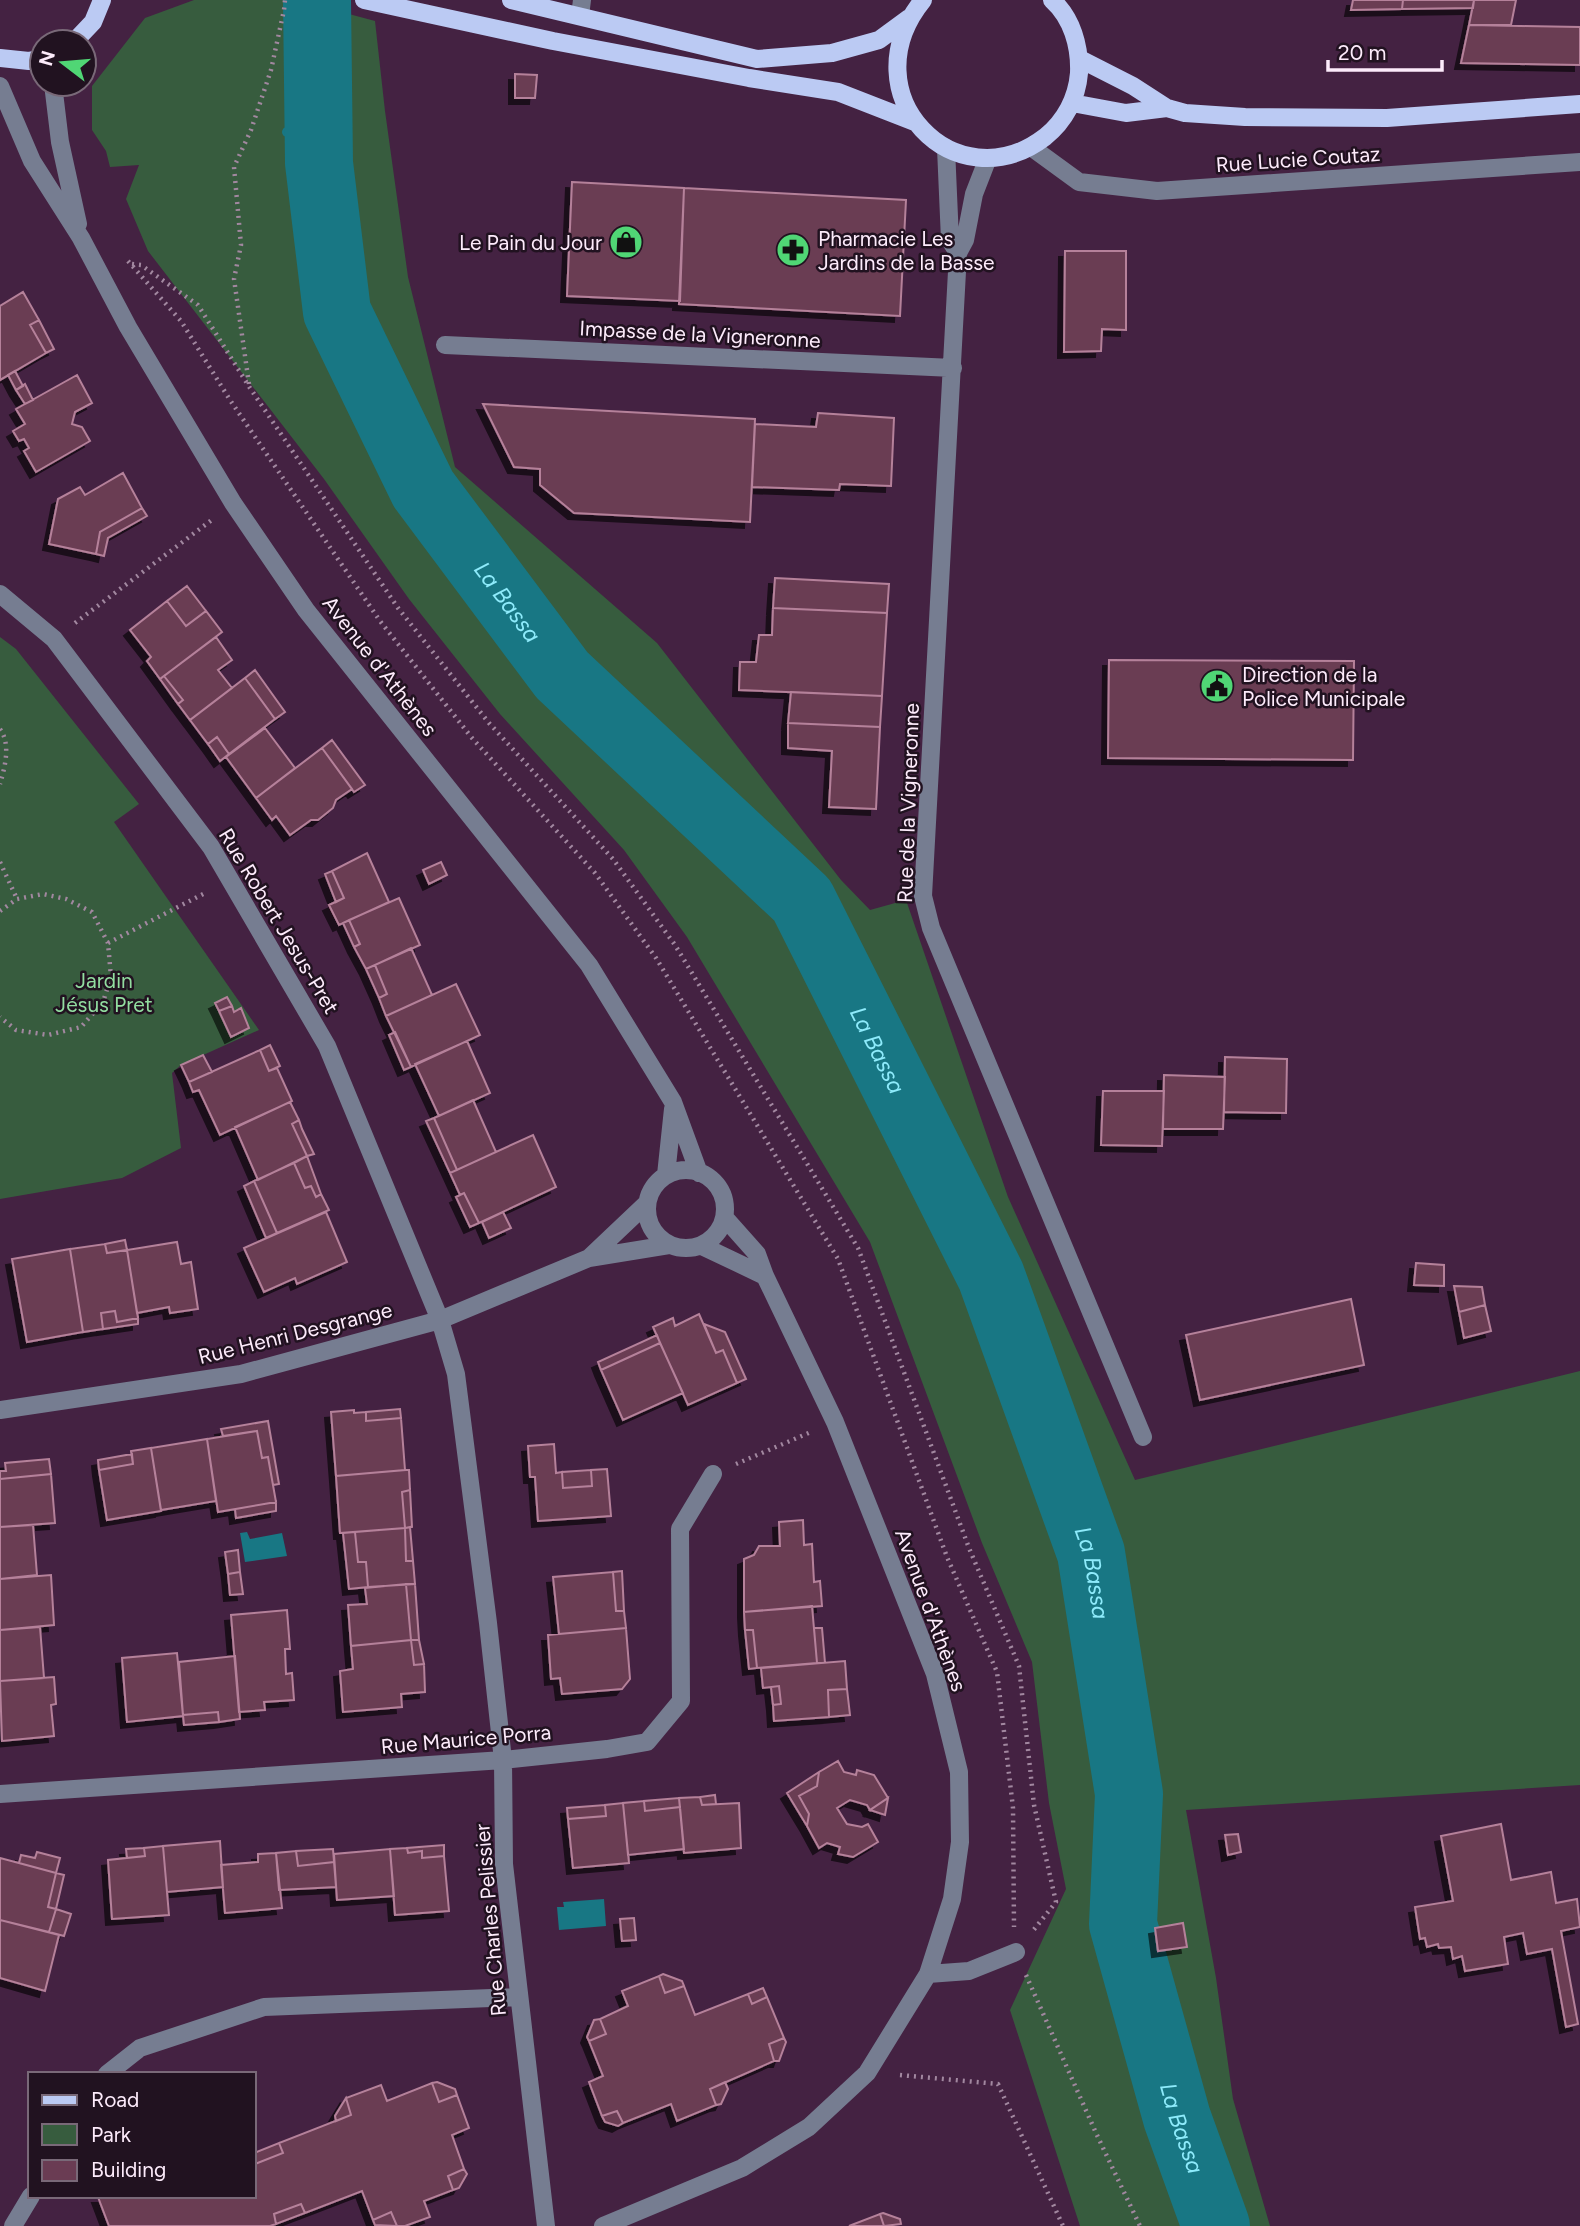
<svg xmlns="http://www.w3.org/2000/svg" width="1580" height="2226" font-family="Figtree,sans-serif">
<defs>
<filter id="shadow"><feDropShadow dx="-6" dy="6" stdDeviation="0" flood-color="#0009"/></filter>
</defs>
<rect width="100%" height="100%" fill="#442242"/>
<path fill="#375c3e" d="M194,0H297L375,21L385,111L408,277L455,467L657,643L841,880L870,910L906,900L1008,1197L1135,1480L1580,1371V1785L1186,1810L1216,1978L1233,2099L1270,2226H1080L1010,2010L1066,1889L1049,1803L1032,1662L982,1543L870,1242L687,937L624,850L500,714L409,599L324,479L148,251L126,199L139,165L110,167L106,151L92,130V86L145,18Z
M0,637L16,649L139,804L114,822L259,1030L181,1065L172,1073L181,1148L122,1178L0,1199Z"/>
<path fill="#187784" d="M247,1532L250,1539L282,1533L287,1556L245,1562L240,1533Z
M604,1899L606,1926L559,1930L557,1907H564L563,1902Z"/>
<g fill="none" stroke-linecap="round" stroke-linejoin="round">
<path stroke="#187784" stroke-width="10" d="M287,132L319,120"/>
<path stroke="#187784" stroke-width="68" id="s1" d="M317,0L319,163L337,312L423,489L562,675L802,900L991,1276L1091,1553L1129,1794L1123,1924L1177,2118L1216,2226"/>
</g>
<path fill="#6a3c53" stroke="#b5819a" stroke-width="2" filter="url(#shadow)" d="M1353,0H1403L1402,9L1351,10Z
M1403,0H1474L1473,8L1402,9Z
M1474,0H1516L1511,25H1469Z
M1469,25L1580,27V65L1461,63Z
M515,74L537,75L535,98H515Z
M572,182L684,188L680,301L567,296Z
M684,188L906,200L900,316L679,304Z
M1065,251H1126V330L1102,329L1101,351L1064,352Z
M23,292L39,320L30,325L46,353L0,380V306Z
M39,320L54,349L46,353L30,325Z
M15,371L23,386L16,390L8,375Z
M77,375L92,403L75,412L72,424L82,427L90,441L36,472L24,451L29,448L24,439L19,441L13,431L25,424L16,409Z
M25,384L33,400L25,404L16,390Z
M483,404L755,419L750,522L574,513L540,485V469L514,467Z
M818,413L894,418L891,486L840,484L839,490L752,487L755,424L816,427Z
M123,473L142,508L100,532L96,554L49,544L58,499L80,487L85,495Z
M142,508L147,516L108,538L104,556L96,554L100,532Z
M775,578L889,584L887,613L773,608Z
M187,586L206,611L186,626L167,601Z
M167,601L186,626L206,611L222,632L160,679L147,661L151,657L130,630Z
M773,608L887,613L882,696L739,690L740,662H756L759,635H772Z
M216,637L232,660L218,670L232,688L190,720L178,704L183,700L164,676Z
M1109,660L1354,661L1353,760L1108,758Z
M255,670L285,712L275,719L245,678Z
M164,676L183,700L178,704L160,679Z
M245,678L275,719L229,754L217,737L208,744L190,720Z
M791,692L882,696L880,727L788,723Z
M788,723L880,727L876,809L829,807L832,751L788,748Z
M265,728L295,768L256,798L226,757Z
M217,737L229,754L220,761L208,744Z
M332,740L365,785L354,792L322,748Z
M322,748L352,789L336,800L333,808L318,820H311L290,835L276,816L272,820L256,798Z
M367,853L389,902L339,925L329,905L344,898L332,871Z
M441,862L447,875L429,884L423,870Z
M332,871L344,898L336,902L325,874Z
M399,898L420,945L366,969L354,947L360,944L349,920Z
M349,920L360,944L354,947L343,923Z
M411,948L432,995L386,1016L379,998L387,994L375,965Z
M375,965L387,994L379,998L366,969Z
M456,984L480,1035L411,1067L386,1016Z
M227,997L232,1006L219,1011L215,1003Z
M232,1006L234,1012L241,1008L249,1028L231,1037L219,1011Z
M395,1032L411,1067L404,1070L389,1035Z
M467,1041L490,1093L439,1116L415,1064Z
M270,1045L280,1066L269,1071L260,1050Z
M260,1050L269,1071L277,1068L292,1101L220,1135L199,1090L193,1092L189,1082Z
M203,1055L212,1072L189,1082L181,1065Z
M1225,1057L1287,1059L1286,1113L1224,1112Z
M1164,1075L1225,1077L1223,1129H1163Z
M1103,1091H1164L1162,1146L1101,1145Z
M473,1100L496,1152L457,1170L434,1118Z
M290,1102L299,1120L292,1124L307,1156L258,1180L235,1127Z
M434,1118L457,1170L450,1173L426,1121Z
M299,1120L302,1129L314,1154L307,1156L292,1124Z
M533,1135L556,1187L479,1223L464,1193L460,1195L450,1173Z
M307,1156L321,1194L316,1197L311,1186L305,1188L294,1163Z
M294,1163L305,1188L311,1186L316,1197L321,1194L329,1210L277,1233L254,1181Z
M254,1181L277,1233L266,1238L244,1186Z
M464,1193L479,1223L470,1227L456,1197Z
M326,1212L347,1262L297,1284L295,1278L264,1292L244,1248Z
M503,1212L511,1228L489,1238L482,1222Z
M125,1240L127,1250L107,1253L105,1244Z
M177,1242L181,1264L191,1262L198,1309L170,1313L169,1307L137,1313L127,1250Z
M105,1244L107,1253L127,1250L138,1318L117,1322L115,1311L101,1313L103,1329L83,1332L70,1249Z
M70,1249L83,1332L27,1342L12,1259Z
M1416,1263L1444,1265V1286L1414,1285Z
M1454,1286L1482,1287L1485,1305L1459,1312Z
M1351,1299L1364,1365L1200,1400L1186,1335Z
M1485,1305L1491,1331L1464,1338L1459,1312Z
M115,1311L117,1322L138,1318V1324L103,1329L101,1313Z
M699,1314L716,1353L723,1350L737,1383L688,1405L653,1327L673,1318L675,1326Z
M704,1324L725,1332L746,1379L737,1383L723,1350L716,1353Z
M657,1335L660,1343L601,1370L598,1362Z
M660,1343L683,1393L623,1420L601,1370Z
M400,1409L401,1418L366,1421V1412Z
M354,1410V1413L366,1412V1421L401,1418L405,1470L336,1476L331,1412Z
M268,1421L279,1484L273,1485L268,1457L262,1458L257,1431L223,1436L221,1429Z
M257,1431L262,1458L268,1457L276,1502L218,1512L207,1439Z
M207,1439L216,1501L161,1510L151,1448Z
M554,1444L556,1473L562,1472L563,1488L592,1486L591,1470L607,1469L611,1516L538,1521L535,1477H530L528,1446Z
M151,1448L161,1511L107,1520L99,1470L133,1464L131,1451Z
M132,1454L133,1464L99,1470L98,1460Z
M49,1459L51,1474L0,1479V1471H6L5,1463Z
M405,1470H409L410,1490L402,1492L405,1528L340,1533L336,1476Z
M591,1470L592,1486L563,1488L562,1472Z
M51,1474L55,1523L0,1527V1479Z
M410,1490L412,1527L405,1528L402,1492Z
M276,1502V1511L236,1518L235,1509Z
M803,1520L804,1545L812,1544L814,1582L820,1581L822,1606L744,1612V1559L754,1555L759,1546H780L779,1522Z
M33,1525L37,1575L0,1579V1527Z
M410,1527L413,1561H406L405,1528Z
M405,1528L406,1561H413L415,1584L368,1587L366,1562H358L355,1532Z
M355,1532L358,1562H366L368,1587L349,1589L343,1533Z
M238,1550L240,1572L228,1574L225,1552Z
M622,1571L624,1611H616L613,1572Z
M240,1572L243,1594L230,1595L228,1574Z
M613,1572L616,1611H624L626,1628L559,1634L553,1577Z
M51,1575L54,1625L0,1630V1579Z
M406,1584H415L419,1640H411Z
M406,1584L411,1640L351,1646L348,1605L367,1604L365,1588Z
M812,1606L817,1663L757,1668L753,1630H745L744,1612Z
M287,1610L290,1649H285L286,1674L292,1673L294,1700L264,1702L265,1710L239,1712L231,1615Z
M40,1627L44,1678L0,1681V1630Z
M626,1628L630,1679L622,1689L562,1694L560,1678L551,1679L548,1635Z
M814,1628H822L825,1663H817Z
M745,1630H753L757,1668L749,1669Z
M411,1640L414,1665L424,1664L425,1692L401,1694L402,1707L343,1712L340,1671L353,1669L351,1646Z
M411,1640H419L424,1664L414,1665Z
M177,1653L183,1716L127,1722L122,1658Z
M235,1656L240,1719L219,1722L218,1712L183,1715L179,1662Z
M845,1661L847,1689L828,1690L829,1717L774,1721L773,1705L781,1704L779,1686L763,1688L761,1668Z
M54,1677L56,1704L51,1705L54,1736L2,1741L0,1681Z
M779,1686L781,1704L773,1705L771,1687Z
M847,1689L850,1715L829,1717L828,1690Z
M218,1712L219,1722L184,1725L183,1715Z
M838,1761L844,1772L856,1775L857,1770L874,1775L888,1798L870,1810L867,1805L850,1800L837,1808L847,1824L862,1827L868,1824L878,1842L853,1857L838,1854L840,1847L827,1843L819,1848L807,1826L809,1814L799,1796L817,1786L819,1772Z
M819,1772L817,1786L799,1796L809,1814L807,1826L787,1793Z
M715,1795L716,1804L702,1805L700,1797Z
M700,1797L702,1805L739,1803L741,1848L684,1853L679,1798Z
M679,1798L680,1807L645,1811L644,1801Z
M888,1798L885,1815L870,1810Z
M644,1801L645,1811L680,1807L684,1849L628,1855L623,1803Z
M623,1803L629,1863L573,1868L568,1819L606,1816L605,1805Z
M605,1805L606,1816L568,1819L567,1808Z
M1501,1824L1511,1880L1551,1872L1556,1903L1577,1899L1580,1927L1561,1931L1578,2024L1566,2027L1552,1949L1527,1954L1523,1933L1504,1937L1508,1964L1465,1971L1462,1956L1453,1959L1451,1947L1439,1948L1438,1944L1427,1947L1425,1938L1420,1939L1415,1907L1453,1901L1441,1836Z
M1238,1834L1241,1852L1228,1855L1225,1835Z
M220,1841L223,1887L167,1892L163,1846Z
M444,1845V1856L422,1858V1851L408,1853L407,1848Z
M163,1846L169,1915L112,1919L108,1860L145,1856L144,1848Z
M144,1848L145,1856L127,1858L126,1849Z
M407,1848L408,1853L422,1851V1858L444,1856L449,1911L395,1915L390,1849Z
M333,1849L334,1862L298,1866L296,1851Z
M390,1849L394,1896L337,1900L334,1854Z
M296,1851L298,1866L334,1862L336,1887L279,1890L276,1853Z
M37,1852L60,1858L56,1873L19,1863L21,1855L35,1858Z
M276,1853L282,1908L225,1913L221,1865L258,1862V1854Z
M0,1858L56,1873L48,1907L56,1909L49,1932L0,1920Z
M56,1873L64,1875L56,1909L48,1907Z
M56,1909L71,1914L64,1936L49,1932Z
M634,1918L636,1940L622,1941L620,1919Z
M0,1920L59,1935L45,1991L0,1978Z
M1183,1923L1187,1947L1158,1951L1155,1928Z
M663,1974L682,1981L684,1986L665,1993L659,1976Z
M659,1976L665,1993L684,1986L695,2015L748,1994L752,2004L767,1997L784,2038L769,2044L774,2061L710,2089L716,2105L677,2121L671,2104L623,2123L617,2111L602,2116L589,2082L603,2076L589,2041L606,2034L600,2019L628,2006L622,1991Z
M763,1988L767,1997L752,2004L748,1994Z
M600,2019L606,2034L589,2041L587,2037L594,2020Z
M784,2038L786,2042L779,2061H774L769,2044Z
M437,2082L455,2089L457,2095L439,2102L432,2083Z
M725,2082L728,2089L721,2104L716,2105L710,2089Z
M432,2083L439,2102L457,2095L469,2128L452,2135L464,2169L448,2176L453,2190L424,2201L430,2217L405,2226H397L391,2212L373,2220L362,2191L305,2213L301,2204L274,2214L276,2224L270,2226H109L98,2197L254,2196V2161L255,2164L283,2153L279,2143L351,2115L346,2098L381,2085L387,2101Z
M346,2098L351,2115L336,2121L335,2116Z
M617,2111L623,2123L618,2126L605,2122L602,2116Z
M279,2143L283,2153L255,2164L254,2153Z
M464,2169L467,2174L459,2188L453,2190L448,2176Z
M301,2204L305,2213L276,2224L274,2214Z
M391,2212L397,2226L375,2225L373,2220Z
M883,2213L900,2219L901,2224L884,2226L880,2214Z
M880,2214L884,2226H849Z"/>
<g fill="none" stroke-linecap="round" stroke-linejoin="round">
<path stroke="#a288a0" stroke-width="4.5" stroke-dasharray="2 5" stroke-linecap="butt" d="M128,261L181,321L230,400L380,621L472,738L595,873L656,958L838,1259L947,1557L997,1672L1013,1808L1014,1927
M132,264L141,265L198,305L250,388L398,608L489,723L613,859L675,945L858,1248L969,1548L1019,1666L1034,1805L1056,1902L1032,1932
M249,384L234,279L241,245L234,167L251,130L271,70L284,10L285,0
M75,623L213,519
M0,729C11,744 5,767 0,784
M0,862L17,899
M0,911L17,899L43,894L66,899L92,912L108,943L111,977L103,1002L81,1027L48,1035L16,1030L0,1017
M108,943L207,892
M736,1464L811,1432
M1026,1975L1096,2133L1140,2226
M900,2075L998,2084L1063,2226"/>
<path stroke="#767d91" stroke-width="18" d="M580,16L582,0
M53,84L60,142L78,224
M0,86L32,161L81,238L128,327L233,503L306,610L589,965L673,1102L699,1173
M1031,147L1079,182L1157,191L1580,162
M946,148L950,240L958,253
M988,158L974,194L965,240L958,253L923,896L931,928L1143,1437
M445,345L953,368
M0,594L54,639L211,847L327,1046L440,1320L456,1374L488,1623L503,1760L504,1864L546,2226
M647 1209a39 39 0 1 1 78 0a39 39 0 1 1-78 0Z
M666,1175L673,1109
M702,1246L765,1276
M589,1258L646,1204
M0,1410L241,1374L440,1320L589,1258L669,1245
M0,1794L503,1760L607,1749L647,1742L681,1701L680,1529L713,1474
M928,1974L969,1971L1016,1952
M107,2074L140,2048L264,2007L519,1997
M13,2226L31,2196
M603,2226L742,2168L809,2127L867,2073L928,1974L952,1899L960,1842L959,1772L935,1674L835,1422L765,1276L757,1254L725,1218"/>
<path stroke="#bbcaf3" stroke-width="18" d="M364,0L553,41L749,78L838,92L915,122
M511,0L757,59L832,53L879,40L909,18
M923,0C847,94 956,205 1045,137C1065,121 1077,98 1079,73C1080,46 1072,18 1052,0
M74,42L93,22L102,0
M0,58L29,61L42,58
M1080,59L1133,86L1167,108L1185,113L1245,117L1387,118L1580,104
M1072,103L1126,113L1167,108"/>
</g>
<defs>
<symbol id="shop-disc" viewBox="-11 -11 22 22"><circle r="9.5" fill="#50d675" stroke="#211220"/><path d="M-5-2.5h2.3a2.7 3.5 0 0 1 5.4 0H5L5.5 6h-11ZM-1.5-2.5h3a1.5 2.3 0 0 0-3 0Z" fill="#111"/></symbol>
<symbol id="pharmacy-disc" viewBox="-11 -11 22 22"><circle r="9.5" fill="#50d675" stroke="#211220"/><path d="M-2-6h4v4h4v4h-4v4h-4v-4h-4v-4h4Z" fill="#111"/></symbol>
<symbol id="civic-disc" viewBox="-11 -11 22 22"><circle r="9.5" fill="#50d675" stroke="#211220"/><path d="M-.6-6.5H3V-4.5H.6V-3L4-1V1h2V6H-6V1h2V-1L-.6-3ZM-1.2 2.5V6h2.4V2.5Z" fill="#111"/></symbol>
</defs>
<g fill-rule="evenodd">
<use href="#shop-disc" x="607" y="223" width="38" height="38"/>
<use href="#pharmacy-disc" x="774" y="231" width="38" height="38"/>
<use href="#civic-disc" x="1198" y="667" width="38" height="38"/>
</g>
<g text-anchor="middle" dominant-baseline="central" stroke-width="5" stroke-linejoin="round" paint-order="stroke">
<g font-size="21" fill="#fdebfb" stroke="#211220">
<text transform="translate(1298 159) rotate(-4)">Rue Lucie Coutaz</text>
<text transform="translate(700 334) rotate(3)">Impasse de la Vigneronne</text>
<text transform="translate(380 666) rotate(52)">Avenue d'Athènes</text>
<text transform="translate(908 803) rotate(-88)">Rue de la Vigneronne</text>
<text transform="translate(279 921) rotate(59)">Rue Robert Jesus-Pret</text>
<text transform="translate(295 1333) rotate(-14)">Rue Henri Desgrange</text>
<text transform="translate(931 1610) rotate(70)">Avenue d'Athènes</text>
<text transform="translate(466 1739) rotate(-5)">Rue Maurice Porra</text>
<text transform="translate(490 1920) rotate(-95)">Rue Charles Pelissier</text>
</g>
<g font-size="21" fill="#fdebfb" stroke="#211220" text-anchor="start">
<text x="818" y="238">Pharmacie Les<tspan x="818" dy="24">Jardins de la Basse</tspan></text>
<text x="602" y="242" text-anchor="end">Le Pain du Jour</text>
<text x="1242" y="674">Direction de la<tspan x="1242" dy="24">Police Municipale</tspan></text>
</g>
<g font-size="21" fill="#92dda0" stroke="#211220">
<text x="104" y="980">Jardin<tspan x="104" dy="24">Jésus Pret</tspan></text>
</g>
<g font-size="23" font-style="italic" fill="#8eebfb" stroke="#211220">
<text stroke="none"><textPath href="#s1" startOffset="651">La Bassa</textPath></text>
<text stroke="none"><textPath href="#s1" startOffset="1239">La Bassa</textPath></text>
<text stroke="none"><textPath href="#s1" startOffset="1806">La Bassa</textPath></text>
<text stroke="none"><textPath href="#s1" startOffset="2373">La Bassa</textPath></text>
</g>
</g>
<rect x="28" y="2072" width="228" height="126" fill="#211220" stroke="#796978" stroke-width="2"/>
<rect x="42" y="2095" width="35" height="10" fill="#bbcaf3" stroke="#796978" stroke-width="2"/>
<text x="91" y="2107" font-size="21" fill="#fdebfb">Road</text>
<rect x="42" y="2124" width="35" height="21" fill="#375c3e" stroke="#796978" stroke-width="2"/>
<text x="91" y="2142" font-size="21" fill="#fdebfb">Park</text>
<rect x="42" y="2160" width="35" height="21" fill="#6a3c53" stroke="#796978" stroke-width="2"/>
<text x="91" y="2177" font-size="21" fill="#fdebfb">Building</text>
<g transform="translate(63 63) rotate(286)"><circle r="33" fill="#211220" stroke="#796978" stroke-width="2"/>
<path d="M0-5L12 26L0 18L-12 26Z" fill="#50d675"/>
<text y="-10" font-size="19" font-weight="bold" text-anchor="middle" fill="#fdebfb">N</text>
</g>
<path d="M1328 60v10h114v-10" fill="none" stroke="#fdebfb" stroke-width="3.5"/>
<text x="1338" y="60" font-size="21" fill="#fdebfb" stroke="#211220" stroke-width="5" paint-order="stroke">20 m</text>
</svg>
